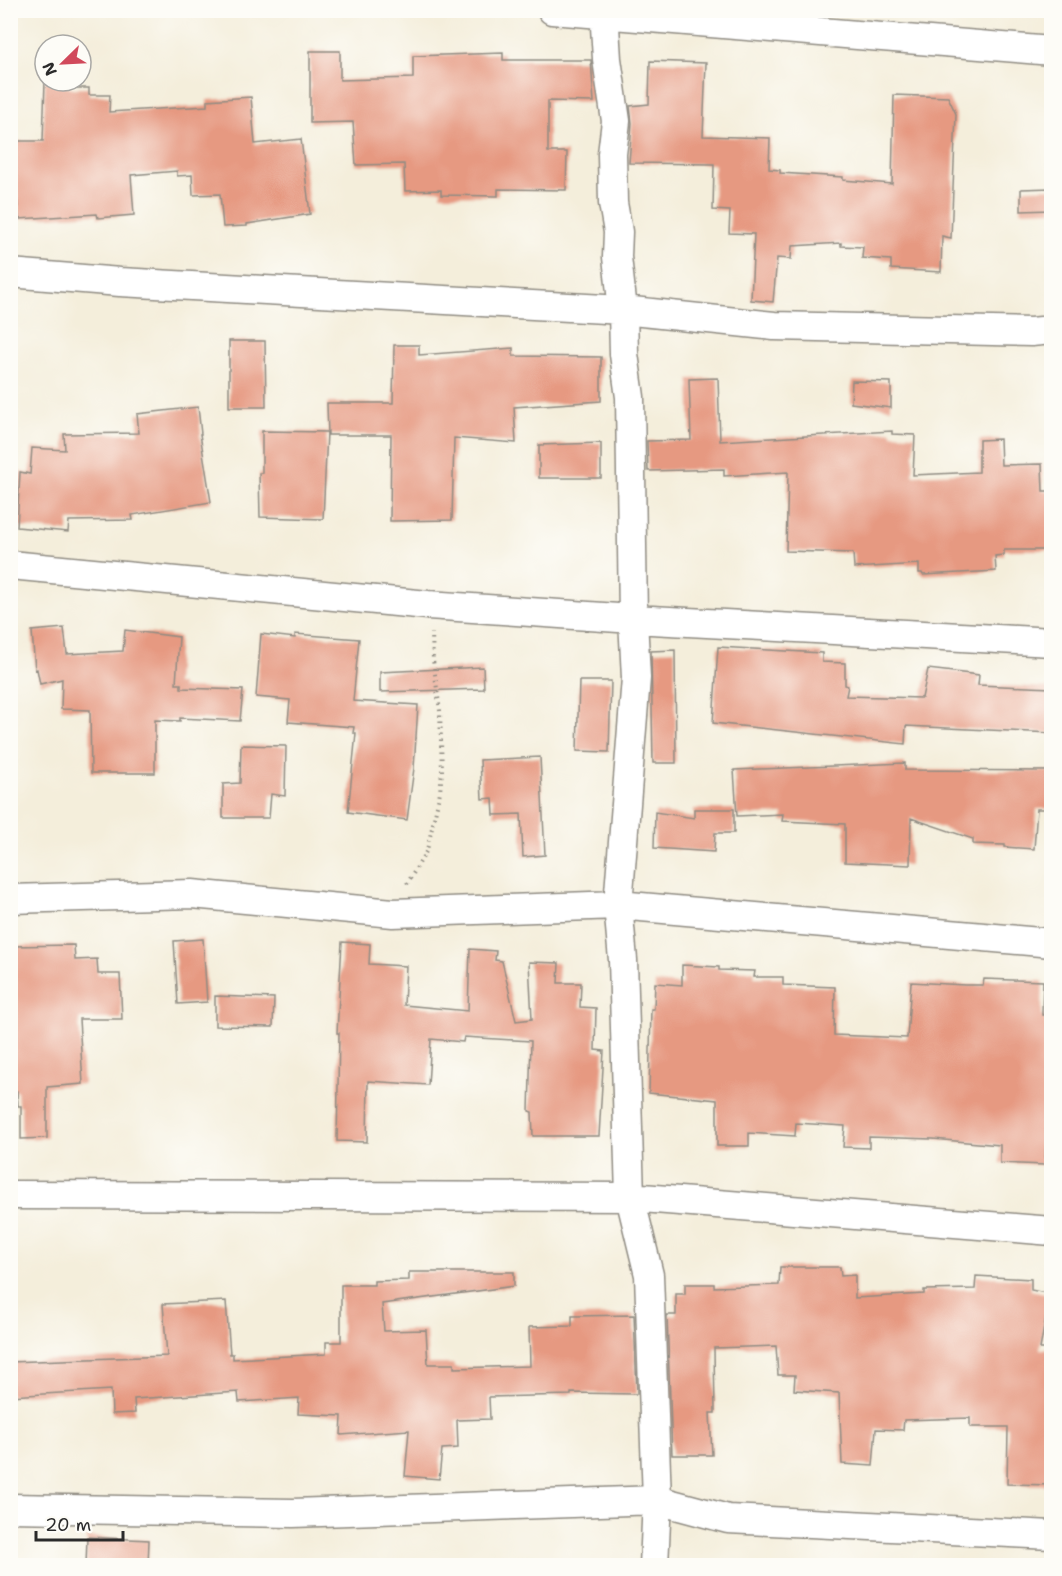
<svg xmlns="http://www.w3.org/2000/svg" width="1062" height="1576" font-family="'Shantell Sans',sans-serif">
<rect width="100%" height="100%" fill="#fdfcf7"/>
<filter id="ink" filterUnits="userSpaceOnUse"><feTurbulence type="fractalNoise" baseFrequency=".0167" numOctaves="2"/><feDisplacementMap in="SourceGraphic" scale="12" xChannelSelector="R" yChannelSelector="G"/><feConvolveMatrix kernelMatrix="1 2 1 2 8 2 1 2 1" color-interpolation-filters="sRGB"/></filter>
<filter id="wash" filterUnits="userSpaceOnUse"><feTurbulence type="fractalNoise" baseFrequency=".008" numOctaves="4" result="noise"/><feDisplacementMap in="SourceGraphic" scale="24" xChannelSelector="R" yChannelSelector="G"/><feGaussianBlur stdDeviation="1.35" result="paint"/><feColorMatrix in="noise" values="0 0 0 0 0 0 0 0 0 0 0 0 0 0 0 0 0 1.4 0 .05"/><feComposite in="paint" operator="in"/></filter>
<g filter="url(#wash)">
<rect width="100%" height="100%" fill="#f4eedb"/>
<g id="blocks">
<path fill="#e69981" d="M310,51H340V80L413,78V56L503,53V60H591L594,102L548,101V152H567L566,190L498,189V196L441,195V190L405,191L404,164L356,165L353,122L310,123Z
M650,61L706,63L703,136L770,138L769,169L780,170V173L843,177V180L892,184L894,95L948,97L956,114L951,238L942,236L941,272L891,269V260L862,258L863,247L841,246V243L792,246L791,259L777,258L773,302L751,300L754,234L729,233L730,211L713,210L714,164L629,163L632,123L630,106L649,104Z
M45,81H69L68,88H89V95H110L109,112L207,106V100L251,97L255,144L301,139L310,214L247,224V226L223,227L220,194L193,195L192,175L177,176V171L131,175L134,215L98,218L97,214L19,219L15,175H10V141H43Z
M1052,188V210L1021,211V189Z
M229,341H265L266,407H229Z
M394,345H419V355L513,348V356L601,357V401L514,407L516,443L454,438L452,520L390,521L391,435H328L327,403H393Z
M718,378L720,441L892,431V434L915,435L913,475L979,472V440L1000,439L1001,465L1042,464L1043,491H1052V550H1004V555L995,556L996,571L923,575L922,573H919V564L854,568L853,553L786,551L788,472L724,476V469L648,471L647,441L691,440L689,379Z
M852,381L891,382V408L851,403Z
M198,407L201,434H200L211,502L132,515L133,520L69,521L68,532L17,527L20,472L30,474L32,448L65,450L64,434L139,433L137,414Z
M262,431L327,432L323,519L260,517L259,473H262Z
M601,443V478H539V445Z
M64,628L67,654L123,651L125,630L179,637L176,684H181V688L243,690L240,721L180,718V721L155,720V773H91L90,710L61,709L62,679L40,684L37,669L35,670L32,631Z
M261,634L295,638V634L359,639L353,701L418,705L414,768L407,820L348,812L356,733H353L354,727L288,722L290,700L256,697Z
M718,647L822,653V662L845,663V685L848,686L846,696L922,698L928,669L979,675L978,685L1052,688V733L906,726L905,744L713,723Z
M675,650L676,763H653L651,651Z
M483,667L484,689L380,692V672Z
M579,681H611L609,752L577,751Z
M241,745L286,746L285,796L271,794L269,818H223V784L240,783Z
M540,757L545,855L523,857L521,814L494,815L493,798L482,799L480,760Z
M905,763V770L1052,771V809H1037L1034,849L1005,847V845L973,844V839L911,818L910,865L845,862V824L782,821L783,814L737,816L734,770Z
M694,809H734V833H715L714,852L654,848L655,812L694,818Z
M203,939L207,1002L178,1004L174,941Z
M342,942L370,944L369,964L406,966L404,1005L468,1011L470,949L496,951L495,960L502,961L516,1021L532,1019L529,962L559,963L558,983H581L580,1007L596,1008L595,1050L604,1051L599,1136H533L532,1112L529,1111L531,1041L464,1037L463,1042L431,1039L428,1085L368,1081L367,1142L337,1141L339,1033H337Z
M74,945L75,960L97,959L98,974H120L122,1019H79L83,1084L47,1087V1138L21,1139V1106H18L17,1091H10V1039H13L12,946Z
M682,965L719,967V970L755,971L754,977H783V985L835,987L834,1035L907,1038L911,982L965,985H983L984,979L1043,981L1042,1015H1052V1114L1047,1113L1045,1165L1000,1163V1145L933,1139L869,1137V1148L843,1147L845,1126L796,1123L795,1136L749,1133V1146H717V1100L649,1093L651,1009H654L655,983L682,985Z
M215,996L274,998L273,1027L215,1026Z
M780,1267H840L841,1276L855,1275V1298L924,1294V1290L975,1289L976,1276L1031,1279V1290L1050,1294L1040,1349H1052V1485L1007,1484L1008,1427H970V1418L904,1420L903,1430L876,1429L873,1466L842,1464L839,1393L794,1390L795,1375H778L776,1346L714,1348L715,1413H710L712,1455H672L667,1315H676V1294H685V1284H714V1287L779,1285Z
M409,1272H514V1286L382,1304L384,1331L426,1330L428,1364H454V1368L530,1366L529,1327L572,1326V1316L634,1315L637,1394L571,1393V1395L489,1397L490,1419L457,1420L458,1448L442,1449L439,1479L405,1476L409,1430L341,1435L342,1416L298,1414L299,1398L239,1402L238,1392L134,1399L135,1413L112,1414L111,1390L10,1396V1362L167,1356L163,1304L226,1301L230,1354H233V1359L326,1354V1342H341V1285H374V1281L409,1280Z
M87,1537L149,1540L148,1566H86Z"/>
</g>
</g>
<g filter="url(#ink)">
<use href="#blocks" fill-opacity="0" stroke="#908c83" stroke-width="1.5"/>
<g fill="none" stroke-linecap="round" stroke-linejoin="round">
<defs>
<path id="street" d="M552,10L1052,51
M604,10L607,59L616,121L612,154L613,203L618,232L617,257L623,310L624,354L630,397L633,619L636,678L618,905L623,960L630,1197L649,1275L657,1500L654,1566
M10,273L120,282L623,310L774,326L1031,332L1052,330
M10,565L428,605L633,619L1052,642
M10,899L192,894L393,913L618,905L1052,943
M10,1195L630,1197L1052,1231
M10,1508L293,1513L657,1500L728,1519L1052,1535"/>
</defs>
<use href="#street" stroke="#908c83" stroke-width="31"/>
<path stroke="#908c83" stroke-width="4" stroke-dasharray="1.5 4.5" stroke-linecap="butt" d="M407,884L427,850L440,792L442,771L440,711L433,660L432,633"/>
<use href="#street" stroke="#fff" stroke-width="28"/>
</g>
</g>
<rect width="1062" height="1576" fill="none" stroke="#fdfcf7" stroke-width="36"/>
<g transform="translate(63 63) rotate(246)"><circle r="28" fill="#fdfcf7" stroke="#a9a8a5" stroke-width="1.5"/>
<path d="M0-4.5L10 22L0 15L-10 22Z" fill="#d1495b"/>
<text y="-9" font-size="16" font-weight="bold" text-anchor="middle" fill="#2b2b2b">N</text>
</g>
<path d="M36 1531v9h87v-9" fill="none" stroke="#2b2b2b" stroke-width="3"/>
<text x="45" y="1531" font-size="18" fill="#2b2b2b" stroke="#fdfcf7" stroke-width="4.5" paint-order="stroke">20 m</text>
</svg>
